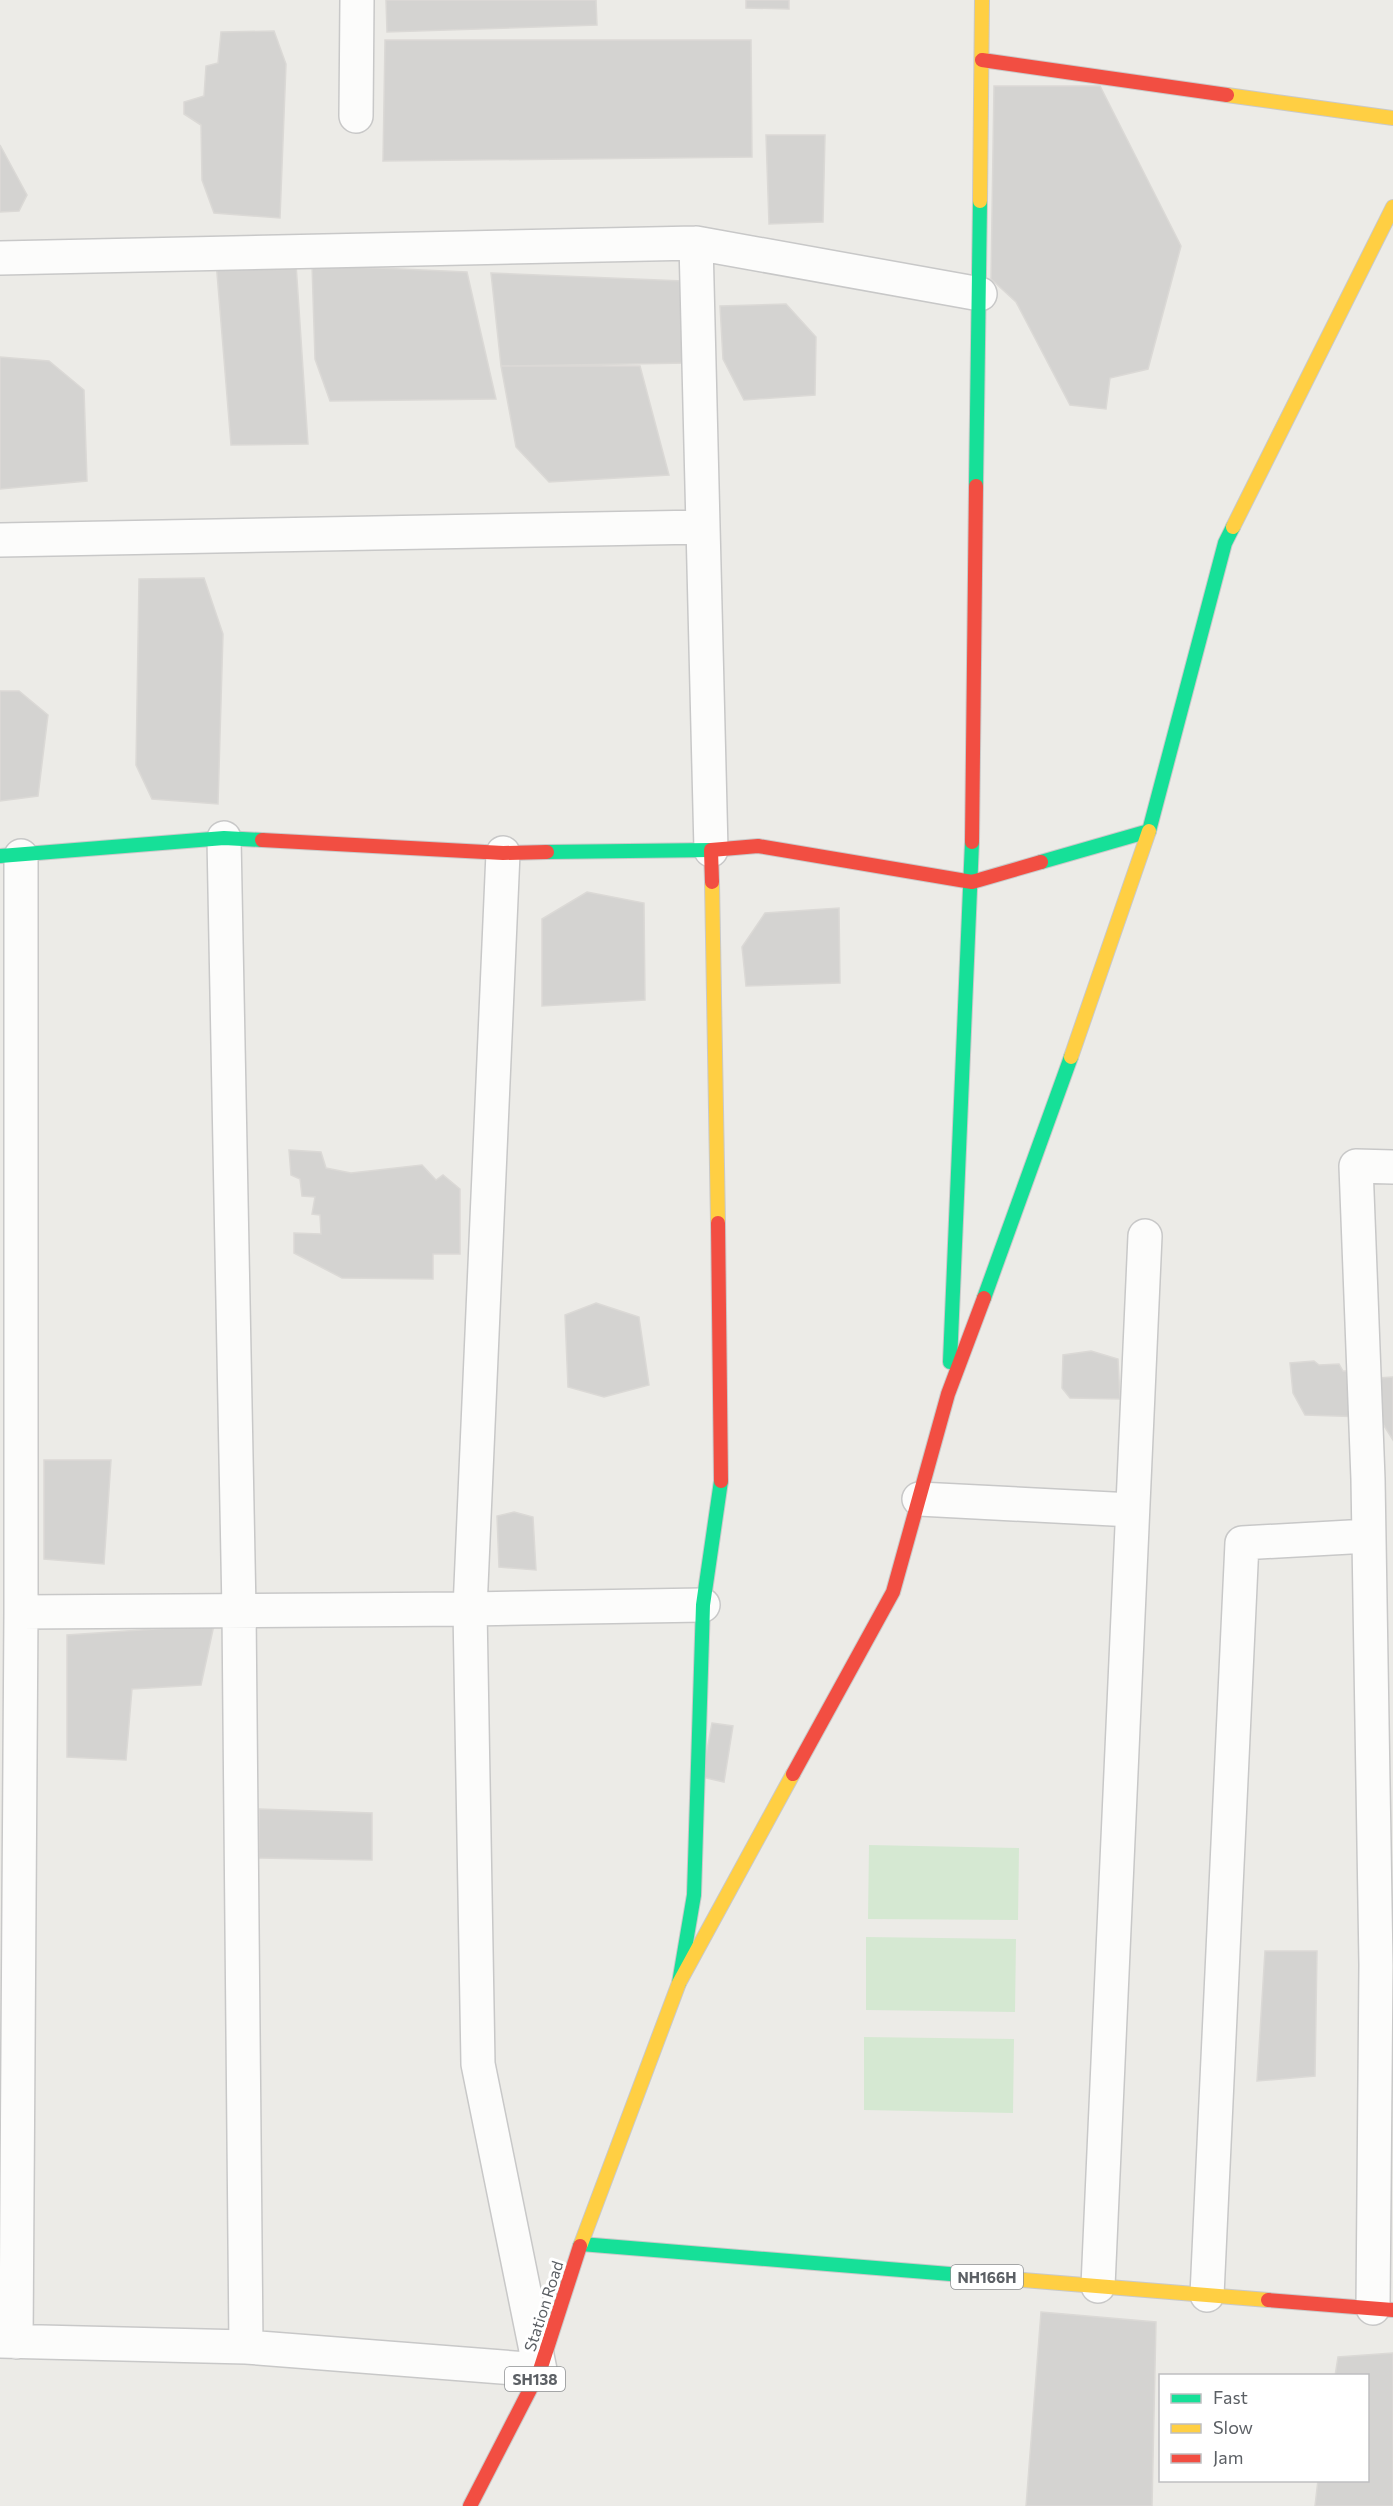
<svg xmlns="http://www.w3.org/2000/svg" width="1393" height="2506" font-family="Commissioner,sans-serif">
<rect width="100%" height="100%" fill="#ecebe7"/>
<path fill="#d5e8d2" d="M869,1845L1019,1848L1018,1920L868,1919Z
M866,1937L1016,1939L1015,2012L866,2010Z
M864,2037L1014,2039L1013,2113L864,2110Z"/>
<path fill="#d4d3d1" stroke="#dbd9d6" stroke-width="1.5" d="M386,0H596L597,25L387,32Z
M746,0H789V9L746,8Z
M274,31L286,64L280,218L214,213L202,180L201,125L184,114V102L204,96L206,66L218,63L221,32Z
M385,40H751L752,157L383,161Z
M994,86H1100L1181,246L1148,369L1110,378L1106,409L1070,405L1016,302L991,279Z
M766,135H825L823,222L769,224Z
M0,145L27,195L19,211L0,212Z
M216,261L296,264L308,444L231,445Z
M312,265L467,272L496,399L330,401L315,359Z
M491,273L683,281L688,363L501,366Z
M786,304L816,337L815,395L744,400L723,359L720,306Z
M0,357L49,361L84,390L87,481L0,489Z
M501,366H640L669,475L549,482L516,447Z
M204,578L223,634L218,804L152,799L136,765L139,579Z
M0,691H19L48,715L38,796L0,801Z
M587,892L644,903L645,1000L542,1006V919Z
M839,908L840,983L746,986L742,947L765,913Z
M289,1150L321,1152L326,1168L351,1173L422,1165L436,1180L443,1175L460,1189V1254H433V1279L342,1278L294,1253V1233L321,1234L320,1215L312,1214L315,1197L302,1196L300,1179L291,1175Z
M596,1303L639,1317L649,1385L604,1397L568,1387L565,1315Z
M1091,1351L1118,1359L1120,1399L1070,1398L1062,1388L1063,1355Z
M1314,1361L1319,1365L1339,1364L1343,1371H1356L1365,1417L1305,1415L1293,1393L1290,1363Z
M1393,1377V1440L1381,1421L1378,1378Z
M44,1460H111L104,1564L44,1559Z
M514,1512L533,1517L536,1570L499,1567L497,1516Z
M214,1625L201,1685L132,1689L126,1760L67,1757V1635Z
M712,1723L733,1726L724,1782L702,1777Z
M259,1809L372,1813V1860L259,1858Z
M1265,1951H1317L1315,2076L1257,2081Z
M1041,2312L1156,2322L1152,2506H1026Z
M1393,2353V2506H1315L1318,2480H1368V2376H1335L1338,2357Z"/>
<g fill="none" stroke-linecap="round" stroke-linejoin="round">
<defs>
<path id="street" d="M356,116L357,0
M696,243L711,850
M0,258L696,243L980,294
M0,540L703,527
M224,838L239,1611L246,2347
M919,1499L1132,1510
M21,1612V856
M1098,2286L1145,1236
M1207,2295L1242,1543L1368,1536
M1373,2308L1376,1965L1368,1479L1356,1166L1393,1167
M0,2341L246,2347L540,2370L478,2064L470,1609L503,853
M16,2342L21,1612L470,1609L703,1605"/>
<path id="fast" d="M976,486L980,201
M547,852L711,850
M0,856L224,838L262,840
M1041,862L1149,831L1225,543L1233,527
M984,1298L1071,1057
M950,1362L972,842
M679,1983L694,1895L703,1605L721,1481
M580,2246L581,2244L1023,2280"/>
<path id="slow" d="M1227,95L1393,118
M980,201L982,0
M1233,527L1393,207
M712,882L718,1223
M1071,1057L1149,831
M581,2244L679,1983L793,1774
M1023,2280L1268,2300"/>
<path id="jam" d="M982,60L1227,95
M262,840L503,853L547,852
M972,842L976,486
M712,882L711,850L758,846L972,882L1041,862
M718,1223L721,1481
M793,1774L893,1592L948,1394L984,1298
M1268,2300L1393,2310
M470,2506L540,2370L580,2246"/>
</defs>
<use href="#street" stroke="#c8c8c8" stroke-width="36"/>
<use href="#fast" stroke="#c9c9c9" stroke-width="16"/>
<use href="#slow" stroke="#c9c9c9" stroke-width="16"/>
<use href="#jam" stroke="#c9c9c9" stroke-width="16"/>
<use href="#street" stroke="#fcfcfb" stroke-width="33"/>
<use href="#fast" stroke="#16e098" stroke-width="14"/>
<use href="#slow" stroke="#ffcf43" stroke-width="14"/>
<use href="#jam" stroke="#f24e42" stroke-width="14"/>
</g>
<g text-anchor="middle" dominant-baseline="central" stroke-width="6" stroke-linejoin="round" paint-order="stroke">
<g fill="#fff" stroke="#8d9093" stroke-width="1.5">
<rect x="951" y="2265" width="72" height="24" rx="4.5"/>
<rect x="505" y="2367" width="60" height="24" rx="4.5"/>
</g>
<g font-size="15" font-weight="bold" fill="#5c6065">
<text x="987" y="2277">NH166H</text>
<text x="535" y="2379">SH138</text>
</g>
<g font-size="16" fill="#5c6065" stroke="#fff">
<text transform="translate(543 2306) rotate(-72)">Station Road</text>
</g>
</g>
<rect x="1159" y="2374" width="210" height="108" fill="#ffffff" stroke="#bebfc1" stroke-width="1.5"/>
<rect x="1171" y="2394" width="30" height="9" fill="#16e098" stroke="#bebfc1" stroke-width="1.5"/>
<text x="1213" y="2404" font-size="18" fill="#5c6065">Fast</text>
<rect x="1171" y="2424" width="30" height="9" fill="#ffcf43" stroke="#bebfc1" stroke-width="1.5"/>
<text x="1213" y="2434" font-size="18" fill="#5c6065">Slow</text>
<rect x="1171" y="2454" width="30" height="9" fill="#f24e42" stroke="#bebfc1" stroke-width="1.5"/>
<text x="1213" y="2464" font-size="18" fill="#5c6065">Jam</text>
</svg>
